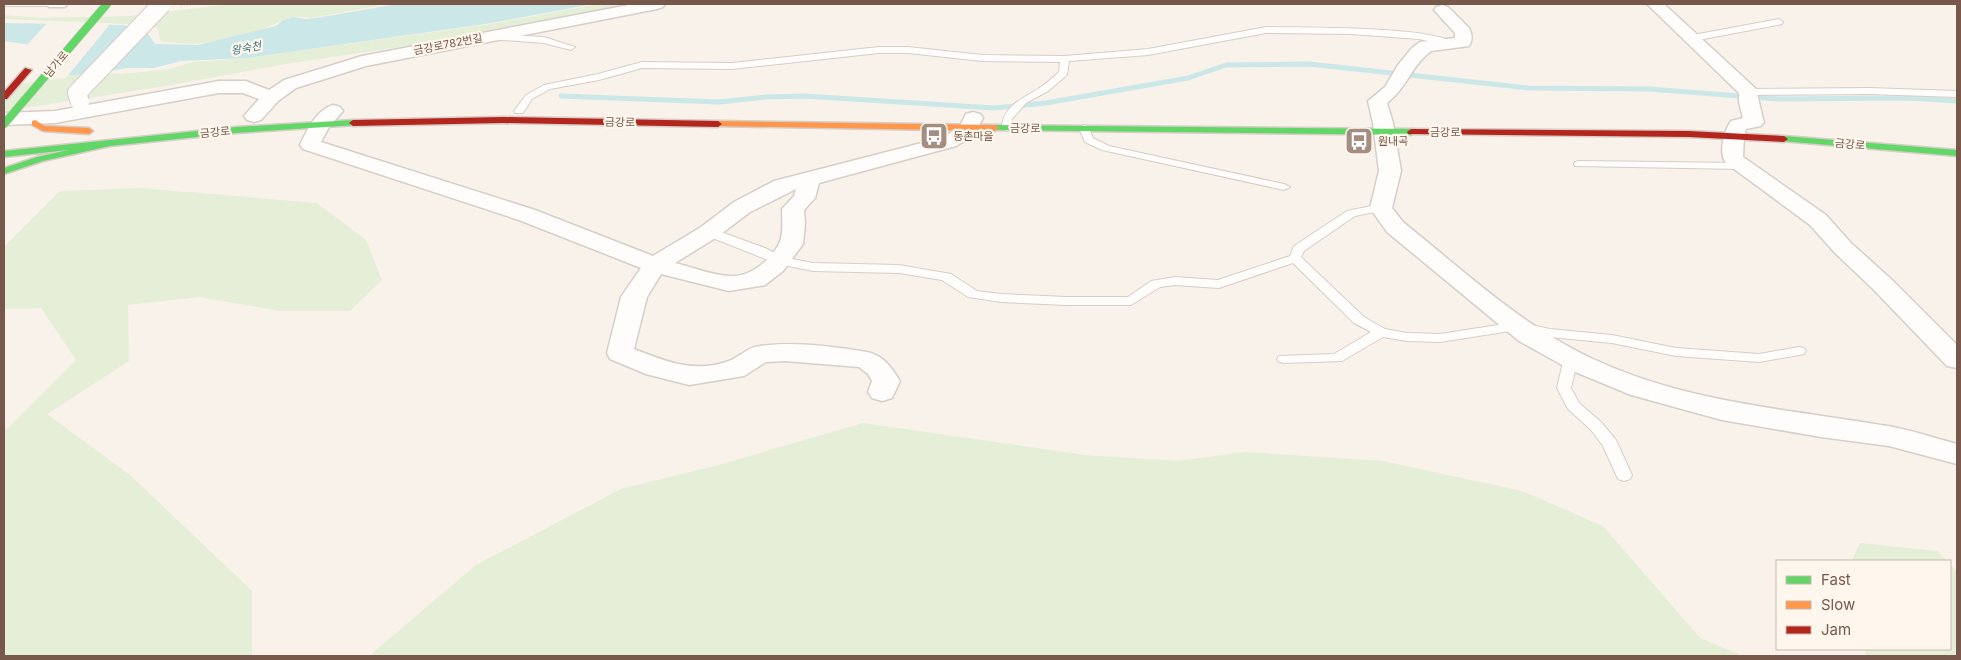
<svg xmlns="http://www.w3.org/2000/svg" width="1961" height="660" font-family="Inter,'Noto Sans KR',sans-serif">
<rect width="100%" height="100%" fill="#f8f2eb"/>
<path fill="#e5eed6" d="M232,4H387L311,18C290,13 278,24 260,30C242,35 222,40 204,43C190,45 175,42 161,42L157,28L126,24L4,19V15L41,18L130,16Z
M599,4H631L419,44L286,64L159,87L4,111V86L44,77L101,73L122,74L170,69L193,62L247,58L491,24Z
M140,188L317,203L366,240L382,280L350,311H280L199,297L128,305L129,361L47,414L130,475L252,591V656H4V432L76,360L41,308L4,309V247L60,191Z
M863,423L1085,455L1177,461L1245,452L1383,461L1522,491L1603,526L1700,638L1743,656H369L476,565L621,489L722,464Z
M1860,543L1937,551L1947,561H1852Z
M1950,564L1957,572V656H1867L1864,649H1950Z"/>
<path fill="#cce7e8" d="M397,4H593L492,23L247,58L181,61L154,68H126L101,73L44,77L4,82L60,69L81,52L4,41V23L123,25L147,32L155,44L198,45L276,26L282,21L293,17L306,19L322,17Z"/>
<path fill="#f8f2eb" d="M48,22L111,23L66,78L45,79L4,88V80L59,66L75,54L25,47Z"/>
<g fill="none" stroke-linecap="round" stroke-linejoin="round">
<path stroke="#cce7e8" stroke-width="5" d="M561,96L719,102L766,97L804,96L994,108L1046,103L1188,78L1226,65L1309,64L1528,88L1649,89L1778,99L1909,98L1957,101"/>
<defs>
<path id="lane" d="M4,4H59L55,6H4Z
M1779,19L1783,22L1782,24L1693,41L1689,38L1693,35Z
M1266,27C1299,28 1432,26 1453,43L1449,46L1419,39L1351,34L1266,33L1148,55L1069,61L1067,75L1048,91L1026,103L1012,119V128L1007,131L1002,128C1002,106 1024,98 1041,87C1047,83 1053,77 1059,72L1060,62L982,61L908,53H879L732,69L642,68L599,80L550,89L532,99L523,113H515L514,111L526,95L544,85L598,74L642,62L732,63L879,47H908L982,55L1065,56L1148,49Z
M493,34L544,37L575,47L571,50L544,43L490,39L489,37Z
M1869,88L1957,91V97L1869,94L1748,95L1743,92L1748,89Z
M1084,125L1088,126L1093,138L1109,146L1284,184L1290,187L1284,190L1102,150L1085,142L1079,128Z
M1579,161L1742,163L1747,166L1742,169L1575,166L1574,164L1575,162Z
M1381,204L1385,206L1387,208L1385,210L1355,216L1304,251L1301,257L1364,317L1385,329L1407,333L1440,334L1517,322L1550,329L1612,335L1676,348L1759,354L1799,347L1804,348L1806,351L1804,354L1799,355L1759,362L1676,356L1612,343L1550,337L1517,330L1440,342L1407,341L1383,337L1342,361L1284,363L1279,362L1277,359L1279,356L1334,354L1371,332L1354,323L1293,263L1219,288L1175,285L1160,287L1131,305H1066L1001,302L968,297L942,280L899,273L813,271L778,264L705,235L703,232L709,228L713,229L765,248L782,257L813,263L899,265L951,274L977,291L1001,294L1066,297H1128L1151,281L1175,277L1218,280L1290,256L1294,246L1347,211Z
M1571,354L1576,355L1578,358L1571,388L1579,403L1601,422L1616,440L1632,475L1630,479L1624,481L1618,479L1603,446L1591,430L1568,409L1557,388L1564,358L1566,355Z"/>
<path id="street" d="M47,4H67L65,7H49Z
M634,4H665L663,7L657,9L366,66L296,88L278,101L261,120L254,122L247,120L244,116L259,99L243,93H219L55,123L4,125V113L55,111L219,81H246L269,90L284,80L362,56Z
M1647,4H1664L1755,88C1758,93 1761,114 1764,122L1761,126L1746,129L1744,135L1743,157L1826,215L1851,243L1891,279L1957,345V368L1947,366L1873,289L1835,253L1810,225L1726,163C1718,153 1724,131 1731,121L1743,118L1739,102V93Z
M1442,5L1448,7L1469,28C1472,34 1473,40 1469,46L1431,51C1411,66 1407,88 1387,103L1393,123L1401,171L1392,208L1403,222C1464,271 1522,326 1593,359C1688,403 1786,409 1888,426C1911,430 1934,438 1957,444V464L1889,446L1821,437L1722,420L1631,395L1573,371L1519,341L1387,232L1370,208L1379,171L1373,123L1368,101L1385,87L1398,65L1412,48L1420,42L1455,38V33L1434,10L1436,7Z
M333,105L340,107L343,111L329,127L321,142L535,210L653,256L701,227L734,202L774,181L941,138L959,128L966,114L973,112L980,114L983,118L973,136L956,146L819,183L815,198L804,210L805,223L803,244L783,271L765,285L729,291L661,274L647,297L634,349C664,361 694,373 726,362C739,358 747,347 760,346C795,341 833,347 867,352C884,356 891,367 900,381L892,398L882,401L872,398L868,392L872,381L868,374L859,367L785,361L766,362L744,376L689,385L646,374L610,359L607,353L621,297L641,268L519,220L303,149L300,145C307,130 316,110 333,105ZM796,189L794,196L782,209C782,219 784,234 779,244C770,261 749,278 729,276C711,275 692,267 675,263L717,237L750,212Z"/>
<path id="fast" d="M353,120L357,123L356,125L236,133L110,146L43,161L4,174V168L37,157L68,150L4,157V151L236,127Z
M995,125L1411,129L1415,132L1411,135L992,130L991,128Z
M1784,136L1957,150V156L1781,141V137Z"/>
<path id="slow" d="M35,120L45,126L89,128L93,131L89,134L43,131L32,125V121Z
M718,121L995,125L999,128L995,131L715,126V122Z"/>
<path id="jam" d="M25,68L32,70L7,99H4V92Z
M503,117L718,121L722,124L718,127L503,123L353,126L349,123L353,120Z
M1411,129L1689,131L1784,136L1788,139L1784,142L1689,137L1408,134L1407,132Z"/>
</defs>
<use href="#lane" stroke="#d6cec8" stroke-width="2"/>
<use href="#street" stroke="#d6cec8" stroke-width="3"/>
<use href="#fast" stroke="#d7cec8" stroke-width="3"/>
<use href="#slow" stroke="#d7cec8" stroke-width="3"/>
<use href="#jam" stroke="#d7cec8" stroke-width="3"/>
<path stroke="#dad2ce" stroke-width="2" stroke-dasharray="0.5 2.5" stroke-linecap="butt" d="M181,6L197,4"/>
<use href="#lane" fill="#fefdfc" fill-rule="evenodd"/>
<use href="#street" fill="#fefdfc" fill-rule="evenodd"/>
<use href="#fast" fill="#63d668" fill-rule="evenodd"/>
<use href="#slow" fill="#ff974d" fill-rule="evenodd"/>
<use href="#jam" fill="#b3261e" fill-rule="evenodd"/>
<defs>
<path id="street-bridge" d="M80,102L77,93L162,4"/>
<path id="fast-bridge" d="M4,124L107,4"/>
</defs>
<use href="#street-bridge" stroke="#d6cec8" stroke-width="20" stroke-linecap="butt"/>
<use href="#fast-bridge" stroke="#d7cec8" stroke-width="9" stroke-linecap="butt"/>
<use href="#street-bridge" stroke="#fefdfc" stroke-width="18"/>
<use href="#fast-bridge" stroke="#63d668" stroke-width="8"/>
</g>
<defs>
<symbol id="bus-square" viewBox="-11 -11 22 22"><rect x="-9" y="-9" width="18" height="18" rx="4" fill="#a48e82" stroke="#fff7ed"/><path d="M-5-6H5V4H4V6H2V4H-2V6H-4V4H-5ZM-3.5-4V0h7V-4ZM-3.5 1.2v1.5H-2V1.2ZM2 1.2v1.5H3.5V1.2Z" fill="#fff"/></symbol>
</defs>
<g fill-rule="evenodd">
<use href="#bus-square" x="918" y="120" width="32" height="32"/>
<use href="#bus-square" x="1343" y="125" width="32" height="32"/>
</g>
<g text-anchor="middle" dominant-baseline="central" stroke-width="4.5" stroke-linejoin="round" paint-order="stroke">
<g font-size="11" fill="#77584a" stroke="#fff7ed">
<text transform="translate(448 44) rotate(-11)">금강로782번길</text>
<text transform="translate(56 64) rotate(-50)">남가로</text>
<text transform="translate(620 122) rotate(1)">금강로</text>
<text x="1025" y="128">금강로</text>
<text transform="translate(215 132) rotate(-6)">금강로</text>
<text x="1445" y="132">금강로</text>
<text transform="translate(1850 144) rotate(5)">금강로</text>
</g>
<g font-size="11" font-style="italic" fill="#3f7b84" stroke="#fff7ed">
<text transform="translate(246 48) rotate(-10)">왕숙천</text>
</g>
<g font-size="11" fill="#77584a" stroke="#fff7ed" text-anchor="start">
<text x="953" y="136">동촌마을</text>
<text x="1378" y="141">원내곡</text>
</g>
</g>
<rect width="1961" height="660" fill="none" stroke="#77584a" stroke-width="10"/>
<rect x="1776" y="560" width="175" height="90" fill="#fff7ed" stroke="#c9b7ac"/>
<rect x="1786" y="576" width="25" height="8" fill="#63d668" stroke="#c9b7ac"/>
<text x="1821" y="585" font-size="15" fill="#77584a">Fast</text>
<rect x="1786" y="601" width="25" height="8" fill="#ff974d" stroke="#c9b7ac"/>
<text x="1821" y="610" font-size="15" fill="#77584a">Slow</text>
<rect x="1786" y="626" width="25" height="8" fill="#b3261e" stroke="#c9b7ac"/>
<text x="1821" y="635" font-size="15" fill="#77584a">Jam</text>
</svg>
